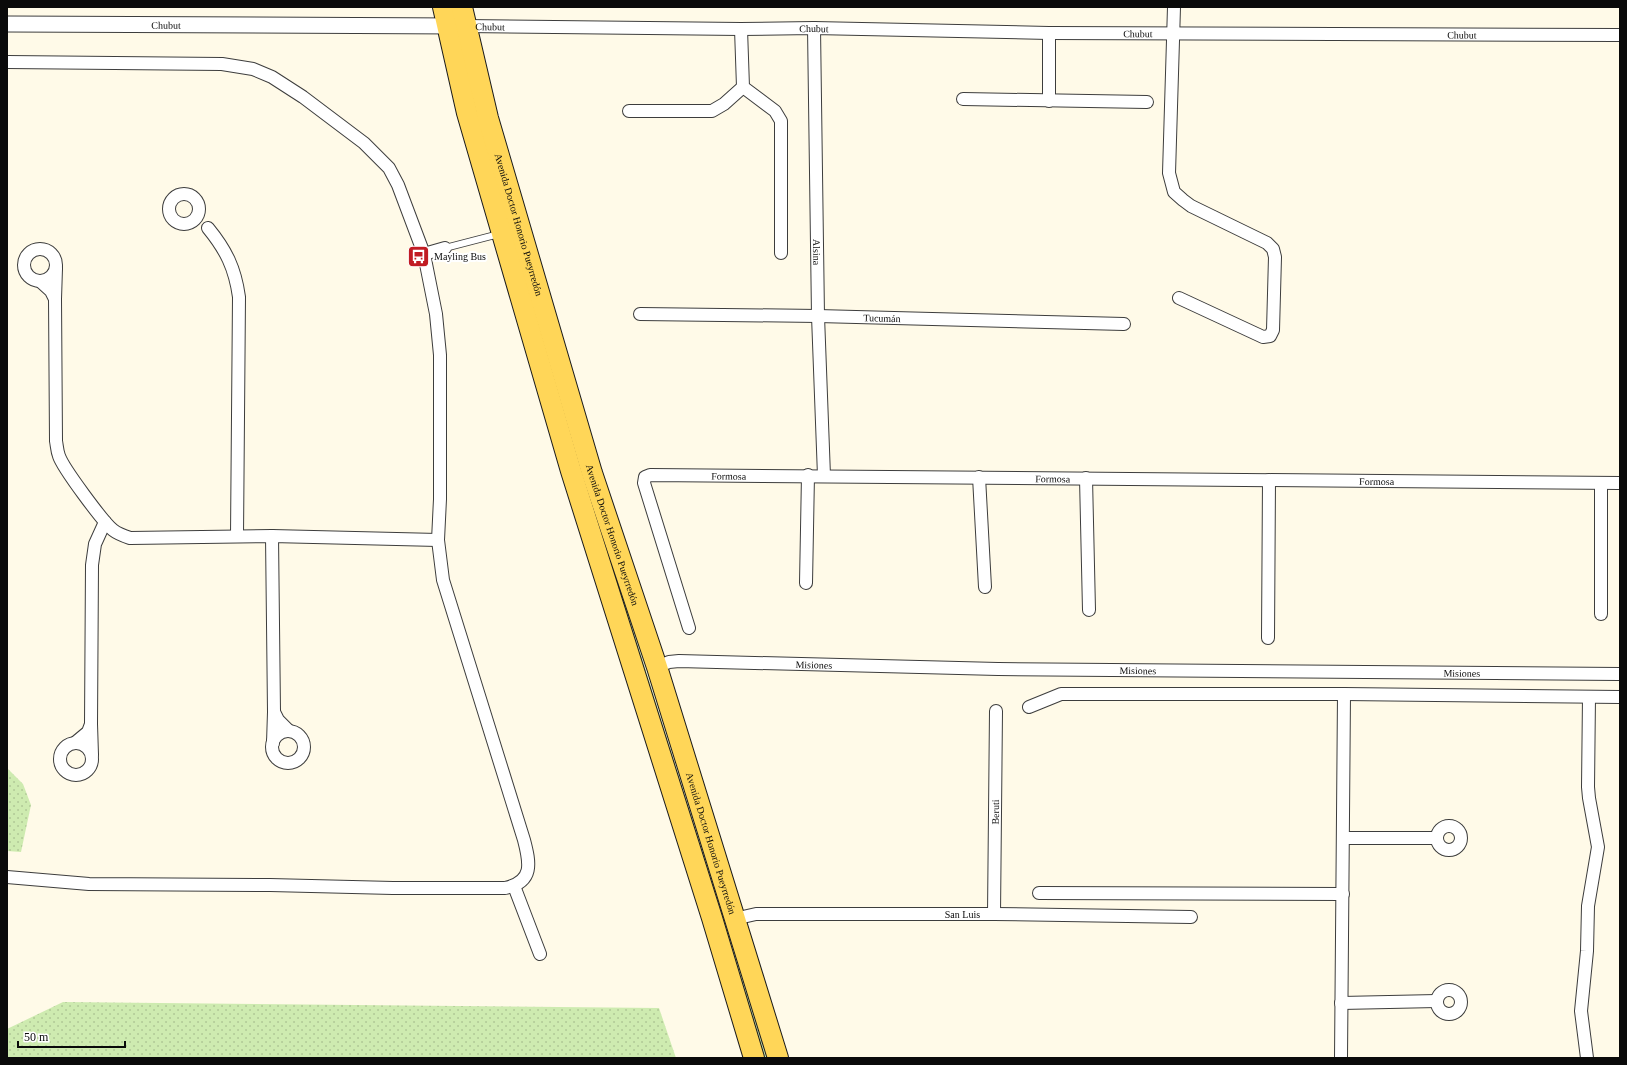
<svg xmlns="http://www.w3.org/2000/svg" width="1627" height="1065" font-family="Georgia,serif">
<defs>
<pattern id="grass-dots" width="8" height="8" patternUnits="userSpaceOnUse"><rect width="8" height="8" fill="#ceebb0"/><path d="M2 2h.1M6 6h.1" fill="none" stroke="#b0c896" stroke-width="1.8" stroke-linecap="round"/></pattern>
</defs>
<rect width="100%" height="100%" fill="#fffae8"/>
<path fill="url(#grass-dots)" d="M516,244L627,610L767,1058H763L582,478Z
M7,768L23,784L31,805L21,852L7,851Z
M63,1002L659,1008L676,1058H7V1029Z"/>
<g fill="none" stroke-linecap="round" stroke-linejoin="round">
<defs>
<path id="service" d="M445,248L499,234"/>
<g id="minor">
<path d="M1174,7L1169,173L1174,192L1183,200L1191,206L1267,243L1273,249L1275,257L1273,330L1270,336L1263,337L1179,298"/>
<path id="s1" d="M465,26L741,29L814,28L1049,33L1620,35"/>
<path id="s2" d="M814,28L818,316L824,476"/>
<path d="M741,29L743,87L775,111L781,121V253"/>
<path d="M7,62L222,64L253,69L272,77L303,97L364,143L389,168L398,185L424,254"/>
<path d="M963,99L1147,102"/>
<path d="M1049,101V33"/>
<path d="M629,111H712L724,104L743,87"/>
<circle cx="184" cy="209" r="15"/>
<path d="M208,228C226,250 235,268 239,297L237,536"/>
<circle cx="40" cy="265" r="16"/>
<path d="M40,281L51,291L55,299L56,268"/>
<path d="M55,299L56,441C57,446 57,451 59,456C63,468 103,522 113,530C118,534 124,536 130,538L272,536L438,540"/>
<path id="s3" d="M640,314L818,316L1124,324"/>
<path d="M979,477L985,587"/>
<path d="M1086,478L1089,610"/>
<path d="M1601,483V614"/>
<path d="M272,536L274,712"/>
<path d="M806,583L808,475"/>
<path id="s4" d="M689,628L644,483L645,477L650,475L1620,483"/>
<path d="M1268,638L1269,480"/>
<path id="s5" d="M657,667L669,662L679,661L998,669L1620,674"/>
<path d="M1029,707L1061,694H1344L1620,697"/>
<path d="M91,724L92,565L95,544L105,522"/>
<circle cx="288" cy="747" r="16"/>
<path d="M76,742L88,732L91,724L92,755"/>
<circle cx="76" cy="759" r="16"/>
<path d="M273,743L274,712L278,720L289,731"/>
<circle cx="1449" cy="838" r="12"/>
<path d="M1343,838H1437"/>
<path d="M7,877L89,884L270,885L393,888H505C534,882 530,863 524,840L443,580L438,540L440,499V355L436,314L424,254L445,248"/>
<path d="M514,886L540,954"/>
<path d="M1039,893L1343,894"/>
<path id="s6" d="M994,914L996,711"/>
<path id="s7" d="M734,919L756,914H994L1191,917"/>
<circle cx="1449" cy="1002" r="12"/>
<path d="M1341,1003L1437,1001"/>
<path d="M1341,1058L1344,694"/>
<path d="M1587,1058L1581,1011L1587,951L1588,906L1598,847L1589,798L1588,787L1589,697"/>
</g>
<g id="tertiary">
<path id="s8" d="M7,24L458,26"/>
</g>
<g id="primary">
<path d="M443,7L467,113L571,471L712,918L754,1058"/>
<path id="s9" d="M462,7L488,118L592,473L657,667L778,1058"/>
</g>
</defs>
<use href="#service" stroke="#3d3d3d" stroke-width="8"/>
<use href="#minor" stroke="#3d3d3d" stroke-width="14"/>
<use href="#tertiary" stroke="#3d3d3d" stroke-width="17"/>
<use href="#primary" stroke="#1b1b1b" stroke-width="22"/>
<use href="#service" stroke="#fff" stroke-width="6"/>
<use href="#minor" stroke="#fff" stroke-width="12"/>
<use href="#tertiary" stroke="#fff" stroke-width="15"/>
<use href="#primary" stroke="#ffd658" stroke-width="20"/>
</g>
<defs>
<symbol id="bus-square" viewBox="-11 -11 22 22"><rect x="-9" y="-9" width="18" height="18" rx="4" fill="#c11b23" stroke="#fff"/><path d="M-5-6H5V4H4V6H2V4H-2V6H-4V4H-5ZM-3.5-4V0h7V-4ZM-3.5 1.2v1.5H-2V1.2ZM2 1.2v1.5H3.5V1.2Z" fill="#fff"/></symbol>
</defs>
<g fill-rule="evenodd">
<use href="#bus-square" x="406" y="244" width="25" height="25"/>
</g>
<g text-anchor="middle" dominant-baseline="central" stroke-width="4" stroke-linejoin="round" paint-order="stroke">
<g font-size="10" fill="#0a0a0a" stroke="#fff">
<text stroke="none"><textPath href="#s8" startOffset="159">Chubut</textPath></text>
<text stroke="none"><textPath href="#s1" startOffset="25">Chubut</textPath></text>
<text stroke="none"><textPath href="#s1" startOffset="349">Chubut</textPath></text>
<text stroke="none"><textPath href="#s1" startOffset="673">Chubut</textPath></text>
<text stroke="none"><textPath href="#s1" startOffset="997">Chubut</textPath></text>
<text stroke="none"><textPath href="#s9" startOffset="225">Avenida Doctor Honorio Pueyrredón</textPath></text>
<text stroke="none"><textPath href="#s2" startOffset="224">Alsina</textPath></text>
<text stroke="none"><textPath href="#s3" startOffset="242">Tucumán</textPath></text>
<text stroke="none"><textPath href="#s4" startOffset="242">Formosa</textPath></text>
<text stroke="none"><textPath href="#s4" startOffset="566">Formosa</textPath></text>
<text stroke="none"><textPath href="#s4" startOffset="890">Formosa</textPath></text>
<text stroke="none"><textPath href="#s9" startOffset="549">Avenida Doctor Honorio Pueyrredón</textPath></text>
<text stroke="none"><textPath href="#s5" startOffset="158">Misiones</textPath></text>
<text stroke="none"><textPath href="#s5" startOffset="482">Misiones</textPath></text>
<text stroke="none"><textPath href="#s5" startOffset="806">Misiones</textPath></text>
<text stroke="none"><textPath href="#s6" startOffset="102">Beruti</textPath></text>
<text stroke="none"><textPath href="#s9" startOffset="873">Avenida Doctor Honorio Pueyrredón</textPath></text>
<text stroke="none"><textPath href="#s7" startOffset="229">San Luis</textPath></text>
</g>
<g font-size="10" fill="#0a0a0a" stroke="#fff" text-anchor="start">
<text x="434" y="256">Mayling Bus</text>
</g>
</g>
<rect width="1627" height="1065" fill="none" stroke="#0a0a0a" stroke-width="16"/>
<path d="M18 1041v6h107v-6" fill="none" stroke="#0a0a0a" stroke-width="2"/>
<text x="24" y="1041" font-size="12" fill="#0a0a0a" stroke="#ffffff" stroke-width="3" paint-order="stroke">50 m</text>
</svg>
